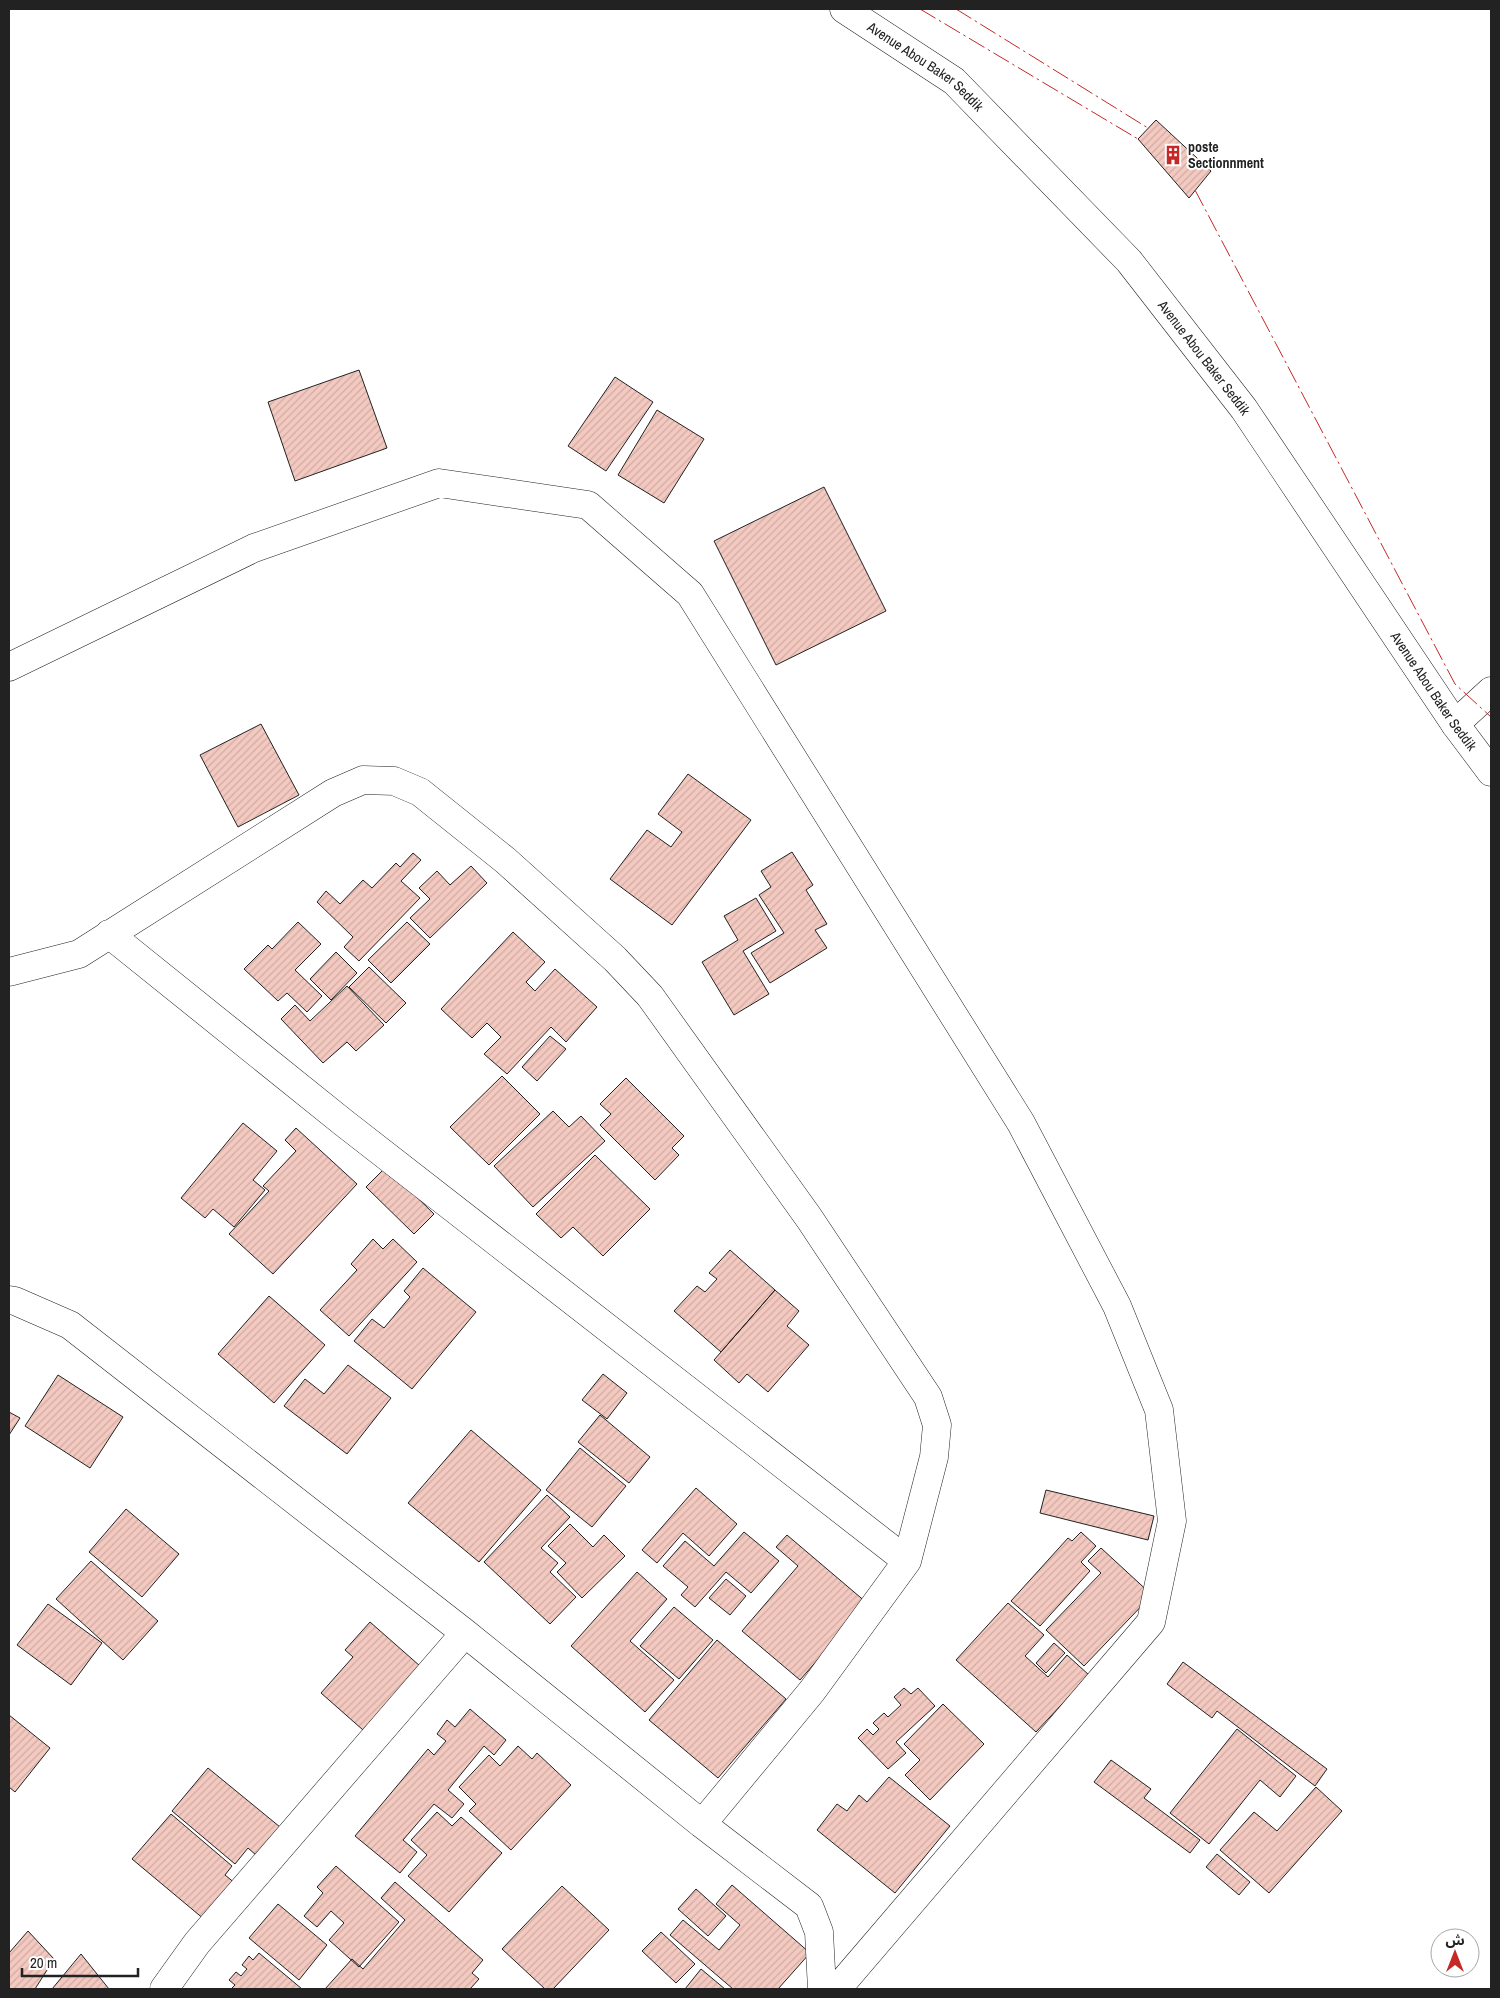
<svg xmlns="http://www.w3.org/2000/svg" width="1500" height="1998" font-family="'Archivo Narrow','Noto Sans Arabic',sans-serif">
<defs>
<pattern id="building-hatch" width="6" height="6" patternUnits="userSpaceOnUse" patternTransform="scale(1.25)"><rect width="6" height="6" fill="#f3c9c0"/><path d="M-1 1l2-2M0 6l6-6M5 7l2-2" fill="none" stroke="#d0aca5"/></pattern>
</defs>
<rect width="100%" height="100%" fill="#fff"/>
<path fill="url(#building-hatch)" stroke="#222" d="M1156,120L1211,171L1189,198L1138,139Z
M359,370L387,448L295,481L268,402Z
M615,377L653,402L606,471L568,446Z
M657,410L704,439L664,503L618,475Z
M824,487L886,611L776,665L714,541Z
M261,724L299,795L238,827L200,755Z
M688,774L751,820L672,925L610,879L647,830L671,847L682,832L658,814Z
M792,852L813,885L806,890L827,924L815,930L827,948L770,983L751,953L784,933L759,895L771,887L761,871Z
M413,853L421,860L401,881L420,898L359,961L344,947L353,937L317,902L326,891L340,904L363,880L372,888L396,863L400,867Z
M471,866L487,883L430,938L410,918L430,899L419,888L437,871L450,885Z
M756,898L776,931L743,951L769,994L734,1015L702,962L738,940L724,916Z
M298,922L321,944L295,970L322,996L307,1012L287,993L278,1001L244,969L268,945L272,949Z
M407,922L430,944L391,983L368,960Z
M513,932L545,962L526,982L535,991L555,969L597,1007L566,1042L551,1027L507,1074L484,1054L501,1037L487,1023L472,1038L441,1009Z
M336,952L357,973L331,1000L310,979Z
M369,967L406,1003L386,1023L349,987Z
M347,986L384,1025L356,1051L347,1042L323,1063L281,1019L295,1005L310,1021Z
M550,1036L566,1049L537,1081L522,1067Z
M502,1076L540,1114L489,1165L450,1127Z
M626,1078L684,1136L672,1148L679,1155L655,1180L600,1125L611,1114L600,1104Z
M553,1111L569,1127L581,1116L605,1141L533,1207L494,1166Z
M243,1123L277,1151L253,1180L265,1190L234,1227L213,1209L205,1218L181,1198Z
M296,1128L357,1184L273,1274L229,1234L269,1191L263,1186L296,1151L285,1140Z
M595,1155L650,1209L603,1256L573,1227L561,1238L536,1214Z
M386,1167L434,1214L414,1234L366,1187Z
M373,1239L383,1249L393,1239L417,1262L349,1336L320,1310L357,1270L351,1264Z
M730,1250L775,1290L721,1352L674,1311L697,1286L705,1292L717,1279L709,1273Z
M423,1268L476,1312L412,1389L354,1341L372,1319L384,1328L410,1297L404,1291Z
M775,1290L799,1311L787,1326L809,1345L768,1392L747,1374L739,1383L714,1360Z
M269,1296L325,1345L274,1403L218,1354Z
M348,1365L391,1398L347,1454L284,1406L305,1379L324,1394Z
M603,1374L627,1393L607,1419L582,1400Z
M58,1375L123,1417L90,1468L25,1426Z
M9,1412L20,1418L9,1435Z
M600,1415L650,1457L629,1483L578,1442Z
M471,1430L541,1490L479,1562L408,1503Z
M580,1448L626,1486L592,1527L546,1490Z
M696,1488L737,1524L709,1556L683,1533L657,1563L642,1550Z
M1046,1490L1154,1516L1148,1540L1040,1513Z
M547,1495L570,1517L541,1548L558,1563L550,1572L576,1597L550,1624L484,1562Z
M126,1509L179,1554L142,1597L89,1552Z
M570,1524L593,1547L604,1535L625,1556L582,1598L557,1572L566,1563L548,1546Z
M744,1532L779,1561L751,1593L726,1572L695,1607L681,1595L688,1587L663,1566L685,1541L714,1566Z
M1081,1532L1096,1546L1081,1562L1090,1571L1040,1626L1011,1601L1068,1538L1072,1541Z
M787,1535L867,1603L800,1680L742,1631L798,1566L776,1547Z
M1101,1548L1152,1595L1084,1666L1046,1630L1101,1573L1088,1561Z
M91,1561L158,1621L123,1660L56,1599Z
M637,1572L667,1599L630,1641L674,1680L645,1712L571,1646Z
M726,1579L746,1596L730,1615L709,1598Z
M1008,1603L1044,1635L1025,1656L1048,1677L1067,1655L1089,1675L1036,1732L956,1660Z
M48,1604L102,1643L71,1685L17,1645Z
M674,1607L713,1640L679,1679L640,1646Z
M370,1622L420,1666L363,1730L321,1693L353,1657L345,1650Z
M717,1640L786,1699L718,1778L649,1720Z
M1054,1643L1065,1653L1046,1673L1036,1663Z
M1183,1662L1327,1769L1315,1786L1217,1711L1212,1718L1167,1684Z
M904,1688L911,1694L918,1688L935,1706L896,1742L906,1753L888,1769L858,1738L867,1729L873,1735L879,1729L873,1723L884,1713L888,1717L901,1705L894,1697Z
M943,1704L984,1744L930,1800L905,1775L920,1760L904,1744Z
M470,1709L506,1740L494,1755L484,1746L448,1790L464,1804L452,1818L434,1804L403,1840L417,1852L400,1873L355,1836L428,1749L434,1755L446,1741L437,1734L447,1720L455,1727Z
M9,1715L50,1748L15,1792L9,1787Z
M1237,1729L1296,1776L1280,1797L1260,1780L1209,1844L1170,1813Z
M518,1746L532,1759L537,1753L571,1785L511,1850L469,1811L476,1804L459,1787L489,1755L500,1766Z
M1111,1760L1151,1789L1144,1798L1200,1840L1190,1853L1094,1782Z
M208,1768L280,1827L256,1855L248,1848L235,1864L172,1811Z
M889,1777L950,1826L895,1893L817,1830L837,1804L847,1811L859,1795L867,1802Z
M1316,1787L1342,1811L1269,1893L1220,1850L1254,1812L1277,1831Z
M437,1812L452,1826L461,1817L502,1853L449,1912L408,1876L427,1855L411,1840Z
M171,1814L232,1866L225,1875L236,1884L205,1920L132,1859Z
M1217,1854L1250,1882L1239,1895L1206,1867Z
M336,1866L399,1922L359,1967L329,1940L344,1923L331,1911L317,1927L304,1916L323,1893L317,1887Z
M395,1882L483,1960L472,1973L479,1979L470,1989H325L352,1959L363,1969L405,1920L381,1898Z
M732,1885L810,1953L778,1989H733L670,1935L683,1920L719,1950L740,1925L716,1904Z
M562,1886L609,1930L553,1989H545L502,1949Z
M696,1889L726,1916L708,1936L678,1909Z
M278,1904L327,1945L299,1980L249,1938Z
M28,1931L54,1959L35,1989H9V1953Z
M661,1932L695,1964L676,1983L642,1951Z
M259,1953L302,1989H231L235,1985L229,1980L236,1972L241,1976L247,1969L242,1965L249,1956L253,1960Z
M81,1954L109,1989H52Z
M701,1969L725,1989H685Z"/>
<g fill="none" stroke-linecap="round" stroke-linejoin="round">
<defs>
<path id="minor" d="M9,667L254,548L439,483L588,505L690,594L1021,1123L1117,1306L1159,1410L1172,1521L1151,1622L837,1989
M1455,724L1491,691
M109,934L344,1123L907,1561
M9,972L79,954L333,793L363,780L394,781L420,792L505,860L615,959L650,996L809,1218L928,1397L937,1425L934,1457L907,1561L812,1691L702,1824
M9,1300L15,1301L70,1325L465,1633L702,1824L809,1906L819,1932L822,1989
M164,1989L197,1943L465,1633"/>
<g id="major">
<path id="s1" d="M844,9L954,81L1129,261L1244,409L1455,724L1491,772"/>
</g>
</defs>
<use href="#minor" stroke="#222" stroke-width="29"/>
<use href="#major" stroke="#222" stroke-width="29"/>
<use href="#minor" stroke="#fff" stroke-width="28"/>
<use href="#major" stroke="#fff" stroke-width="28"/>
<path stroke="#c62828" stroke-width="1" stroke-dasharray="18 4 2.5 4" stroke-linecap="butt" d="M920,9L1138,139
M956,9L1148,128
M1195,190L1455,684L1491,717"/>
</g>
<defs>
<symbol id="building-bare" viewBox="-9 -9 18 18"><path d="M-4-6H4V6H1V3H-1V6H-4ZM-2.5-4.3h1.7v1.8h-1.7ZM.8-4.3h1.7v1.8H.8ZM-2.5-1h1.7V.8h-1.7ZM.8-1h1.7V.8H.8Z" fill="#c62828" stroke="#fff" stroke-width="2.5" paint-order="stroke"/></symbol>
</defs>
<g fill-rule="evenodd">
<use href="#building-bare" x="1159" y="141" width="28" height="28"/>
</g>
<g text-anchor="middle" dominant-baseline="central" stroke-width="4" stroke-linejoin="round" paint-order="stroke">
<g font-size="14" fill="#222" stroke="#fff">
<text stroke="none"><textPath href="#s1" startOffset="100">Avenue Abou Baker Seddik</textPath></text>
<text stroke="none"><textPath href="#s1" startOffset="505">Avenue Abou Baker Seddik</textPath></text>
<text stroke="none"><textPath href="#s1" startOffset="910">Avenue Abou Baker Seddik</textPath></text>
</g>
<g font-size="14" font-weight="bold" fill="#222" stroke="#fff" text-anchor="start">
<text x="1188" y="147">poste<tspan x="1188" dy="16">Sectionnment</tspan></text>
</g>
</g>
<rect width="1500" height="1998" fill="none" stroke="#222222" stroke-width="20"/>
<g transform="translate(1455 1953)"><circle r="24" fill="#ffffff" stroke="#a7a7a7"/>
<path d="M0-4L9 19L0 12L-9 19Z" fill="#c62828"/>
<text y="-8" font-size="14" font-weight="bold" text-anchor="middle" fill="#222222">ش</text>
</g>
<path d="M22 1968v8h116v-8" fill="none" stroke="#222222" stroke-width="2.5"/>
<text x="30" y="1968" font-size="15" fill="#222222" stroke="#ffffff" stroke-width="4" paint-order="stroke">20 m</text>
</svg>
